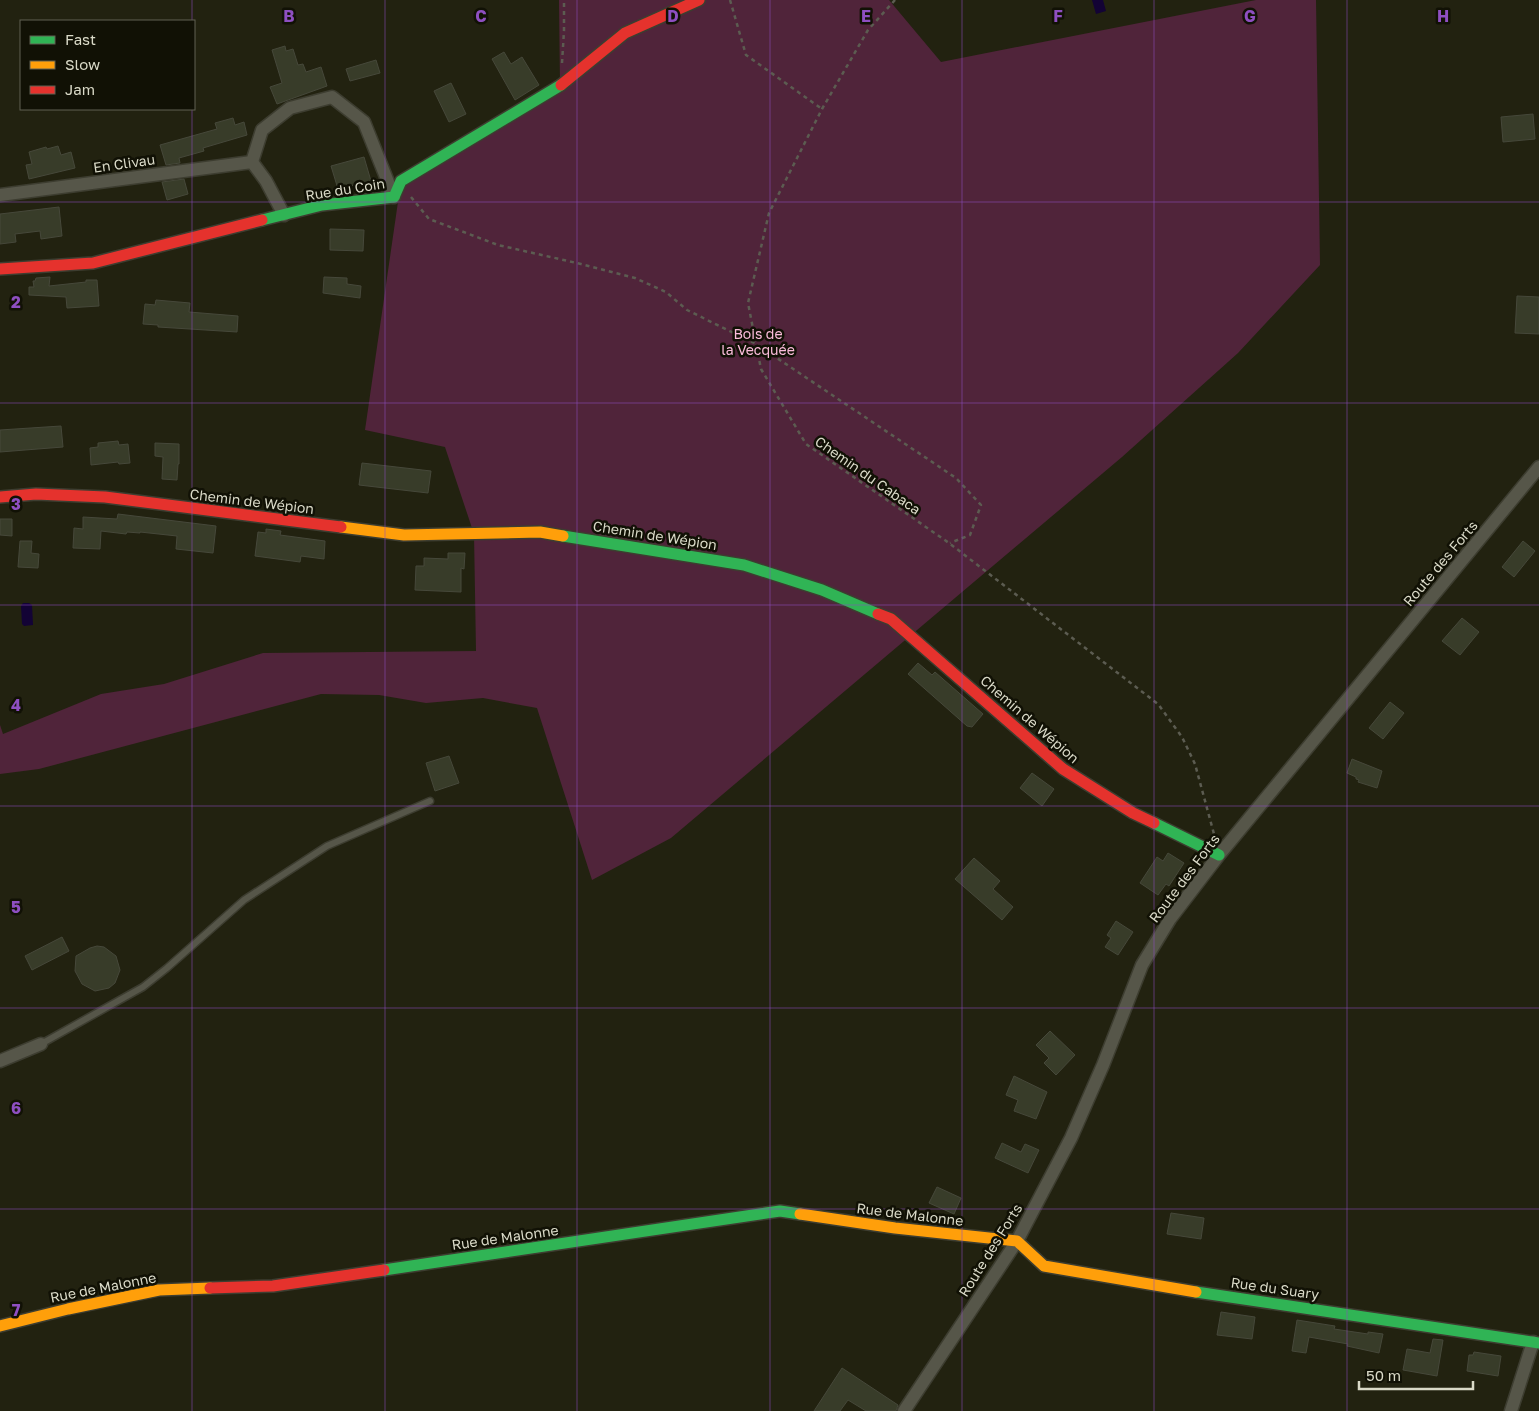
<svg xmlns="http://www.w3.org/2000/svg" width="1539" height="1411" font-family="'Golos Text',sans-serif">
<rect width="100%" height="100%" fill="#222210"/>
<path fill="#50243a" d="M559,0H889L941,62L1256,0H1316L1320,265L1238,353L1122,457L671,838L592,880L537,708L483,698L426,703L379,695L321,694L39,769L0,774V725L3,734L101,694L164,684L263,653L476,651L474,534L445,447L365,430L401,181L560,86Z"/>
<path fill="#130335" d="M1092,0H1103L1106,11L1096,14Z
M23,603H29L32,605L33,625L24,626L22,624L21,606Z"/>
<path fill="#383c29" stroke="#46483a" d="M285,46L286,51L293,49L298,65L303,64L306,72L321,67L327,86L277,104L270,87L282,83L272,50Z
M504,52L511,64L522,57L539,85L515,100L492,59Z
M376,60L380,73L350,81L346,69Z
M451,83L466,114L449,122L434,91Z
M1533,114L1535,139L1503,142L1501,117Z
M233,118L235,125L244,122L247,135L203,148L204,151L179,158L180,163L166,165L160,145L217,129L215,123Z
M58,146L61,155L71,152L75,168L29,179L26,165L32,164L29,152L46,147L47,149Z
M364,157L371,181L338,189L331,166Z
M184,179L188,194L167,200L162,182Z
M59,207L62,236L41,239L40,231L15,234L16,242L0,244V214Z
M330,229L364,230L363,251L330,250Z
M50,277L49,286L86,282V280H97L99,306L67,308L66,297L29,295V287H34L33,281H35L36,278Z
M324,277L347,278V284L361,286L360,298L323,293Z
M1517,296L1539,297V334L1515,333Z
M156,300L190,303L189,312L238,316L237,332L158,327V325L143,324L145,304L155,305Z
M61,426L63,447L0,452V430Z
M118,441L119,445L128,444L130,463L119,464L118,462L91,465L90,448L98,447V443Z
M155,443L179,444V464H178L177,480L162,479L163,457L155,456Z
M362,463L431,471L428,493L359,485Z
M118,514L216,526L213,553L176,549L177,536L140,532V533L127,532L126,534L101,531L100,549L73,548L74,528L83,529V517L117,519Z
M0,519H12V536L0,535Z
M266,529L281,531L280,535L325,541L324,559L301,556L300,562L255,556L258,532L266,533Z
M20,541H32L31,553L39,554L38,568L18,567Z
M1523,541L1535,551L1514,577L1502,567Z
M448,553H465L464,569L461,568V592L415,590L416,566H424V558L448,559Z
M1462,618L1479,632L1460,655L1442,641Z
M918,663L932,675L935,672L983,714L972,727L967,726L908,674Z
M1390,702L1404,713L1383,739L1369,728Z
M449,756L459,783L435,791L426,763Z
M1352,759L1382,771L1377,788L1358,782L1359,780L1356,779V777L1347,773Z
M1032,773L1054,789L1042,806L1020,788Z
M1168,853L1184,863L1169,886L1166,884L1158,895L1140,883L1157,857L1163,861Z
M974,858L1000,881L993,889L1013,907L1002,920L955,879Z
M1116,921L1133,932L1118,955L1105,947L1111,938L1107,935Z
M62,937L69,951L32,970L25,956Z
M97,946L104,947L116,956L120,970L115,983L109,988L95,991L82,984L75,971L76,956L90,948Z
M1050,1031L1075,1055L1056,1075L1044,1063L1049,1058L1036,1045Z
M1014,1076L1047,1092L1036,1119L1014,1111L1018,1100L1006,1095Z
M1002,1143L1021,1152L1025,1144L1039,1150L1028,1173L995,1158Z
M937,1187L961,1198L954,1214L929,1203Z
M1171,1213L1204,1218L1201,1239L1167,1234Z
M1221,1312L1255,1317L1252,1339L1217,1335Z
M1297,1320L1335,1326L1334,1329L1368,1334V1332L1383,1334L1379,1353L1347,1346L1348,1344L1309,1337L1306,1353L1292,1351Z
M1433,1339L1443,1340L1437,1376L1403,1370L1407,1349L1430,1353Z
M1474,1352L1501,1356L1498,1376L1467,1371L1469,1355H1473Z
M842,1368L898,1405L896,1411H866L848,1400L840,1411H814Z"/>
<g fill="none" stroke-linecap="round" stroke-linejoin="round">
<defs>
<path id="lane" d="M41,1044L143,987L167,968L244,900L327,846L430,801"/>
<path id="street" d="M252,162L262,130L290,108L332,97L364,122L394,197
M0,195L252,162L266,181L284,215
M0,1061L41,1044
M904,1411L1017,1241L1071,1138L1103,1065L1142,965L1170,919L1219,855L1539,467
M1511,1411L1533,1342"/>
<path id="fast" d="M262,220L322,205L394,197L401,181L561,85
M563,536L744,565L822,590L878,614
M1154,823L1219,855
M384,1270L780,1211L800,1214
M1196,1292L1539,1343"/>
<path id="slow" d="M341,527L404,535L540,532L563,536
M800,1214L895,1228L1017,1241L1044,1266L1196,1292
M0,1326L68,1309L159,1290L210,1288"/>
<path id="jam" d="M561,85L625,33L699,0
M0,269L93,263L262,220
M0,497L36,494L105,497L341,527
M878,614L891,619L1063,769L1133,813L1154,823
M210,1288L273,1286L384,1270"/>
</defs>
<use href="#lane" stroke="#3d3d30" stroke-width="9"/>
<use href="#street" stroke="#3d3d30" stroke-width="15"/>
<use href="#fast" stroke="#3d3d30" stroke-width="14"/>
<use href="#slow" stroke="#3d3d30" stroke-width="14"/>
<use href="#jam" stroke="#3d3d30" stroke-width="14"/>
<path stroke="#5c5c51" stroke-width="2.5" stroke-dasharray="4 4" stroke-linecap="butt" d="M730,0L746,55L822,109
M895,0L868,30L822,109L769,213L748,303L761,369L806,444L949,543L1158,704L1182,737L1195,764L1214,834
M562,63L564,31V0
M411,197L429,219L498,245L581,264L635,278L666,292L687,310L756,344L956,478L981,505L970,535L950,543"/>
<use href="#lane" stroke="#565649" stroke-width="6"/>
<use href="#street" stroke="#565649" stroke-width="12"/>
<use href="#fast" stroke="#30b455" stroke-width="11"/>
<use href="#slow" stroke="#ff9f0a" stroke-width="11"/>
<use href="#jam" stroke="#e5322d" stroke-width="11"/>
</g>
<path fill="none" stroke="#8e4fc1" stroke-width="1" stroke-opacity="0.55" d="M192,0V21M385,0V1411M577,0V1411M770,0V1411M962,0V1411M1154,0V1411M1347,0V1411M192,109V1411M0,202H1539M0,403H1539M0,605H1539M0,806H1539M0,1008H1539M0,1209H1539"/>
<g text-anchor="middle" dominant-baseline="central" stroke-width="5" stroke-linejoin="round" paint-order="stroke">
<g font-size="14" fill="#dadac8" stroke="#111105">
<text transform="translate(124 163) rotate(-8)">En Clivau</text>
<text transform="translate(345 189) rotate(-9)">Rue du Coin</text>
<text transform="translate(868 475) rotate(35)">Chemin du Cabaca</text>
<text transform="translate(252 501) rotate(7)">Chemin de Wépion</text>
<text transform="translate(655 535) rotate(9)">Chemin de Wépion</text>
<text transform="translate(1440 563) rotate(-50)">Route des Forts</text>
<text transform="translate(1030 719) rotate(41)">Chemin de Wépion</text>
<text transform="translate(1184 878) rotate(-53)">Route des Forts</text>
<text transform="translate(910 1214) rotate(7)">Rue de Malonne</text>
<text transform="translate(505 1237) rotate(-8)">Rue de Malonne</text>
<text transform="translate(990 1250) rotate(-58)">Route des Forts</text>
<text transform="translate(103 1287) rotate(-11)">Rue de Malonne</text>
<text transform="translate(1275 1288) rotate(8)">Rue du Suary</text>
</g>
<g font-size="14" fill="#fbbcdb" stroke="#111105">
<text x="758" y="333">Bois de<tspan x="758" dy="16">la Vecquée</tspan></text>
</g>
</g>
<g font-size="16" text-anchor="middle" font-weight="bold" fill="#8e4fc1" stroke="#111105" stroke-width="5" stroke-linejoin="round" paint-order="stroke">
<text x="289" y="22">B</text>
<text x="481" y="22">C</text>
<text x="673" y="22">D</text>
<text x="866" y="22">E</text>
<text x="1058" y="22">F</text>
<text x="1250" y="22">G</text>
<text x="1443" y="22">H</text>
<text x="16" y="308">2</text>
<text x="16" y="510">3</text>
<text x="16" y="711">4</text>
<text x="16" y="913">5</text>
<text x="16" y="1114">6</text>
<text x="16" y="1316">7</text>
</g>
<rect x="20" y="20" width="175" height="90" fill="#111105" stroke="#616153"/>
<rect x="30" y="36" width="25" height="8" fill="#30b455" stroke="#616153"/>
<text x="65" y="45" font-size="15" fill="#dadac8">Fast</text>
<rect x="30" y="61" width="25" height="8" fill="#ff9f0a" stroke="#616153"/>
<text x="65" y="70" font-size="15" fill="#dadac8">Slow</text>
<rect x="30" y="86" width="25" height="8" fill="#e5322d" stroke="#616153"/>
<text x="65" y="95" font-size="15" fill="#dadac8">Jam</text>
<path d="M1359 1381v8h114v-8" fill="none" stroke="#dadac8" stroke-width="2.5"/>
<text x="1366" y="1381" font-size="15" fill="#dadac8" stroke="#111105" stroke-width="4" paint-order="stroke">50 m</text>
</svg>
